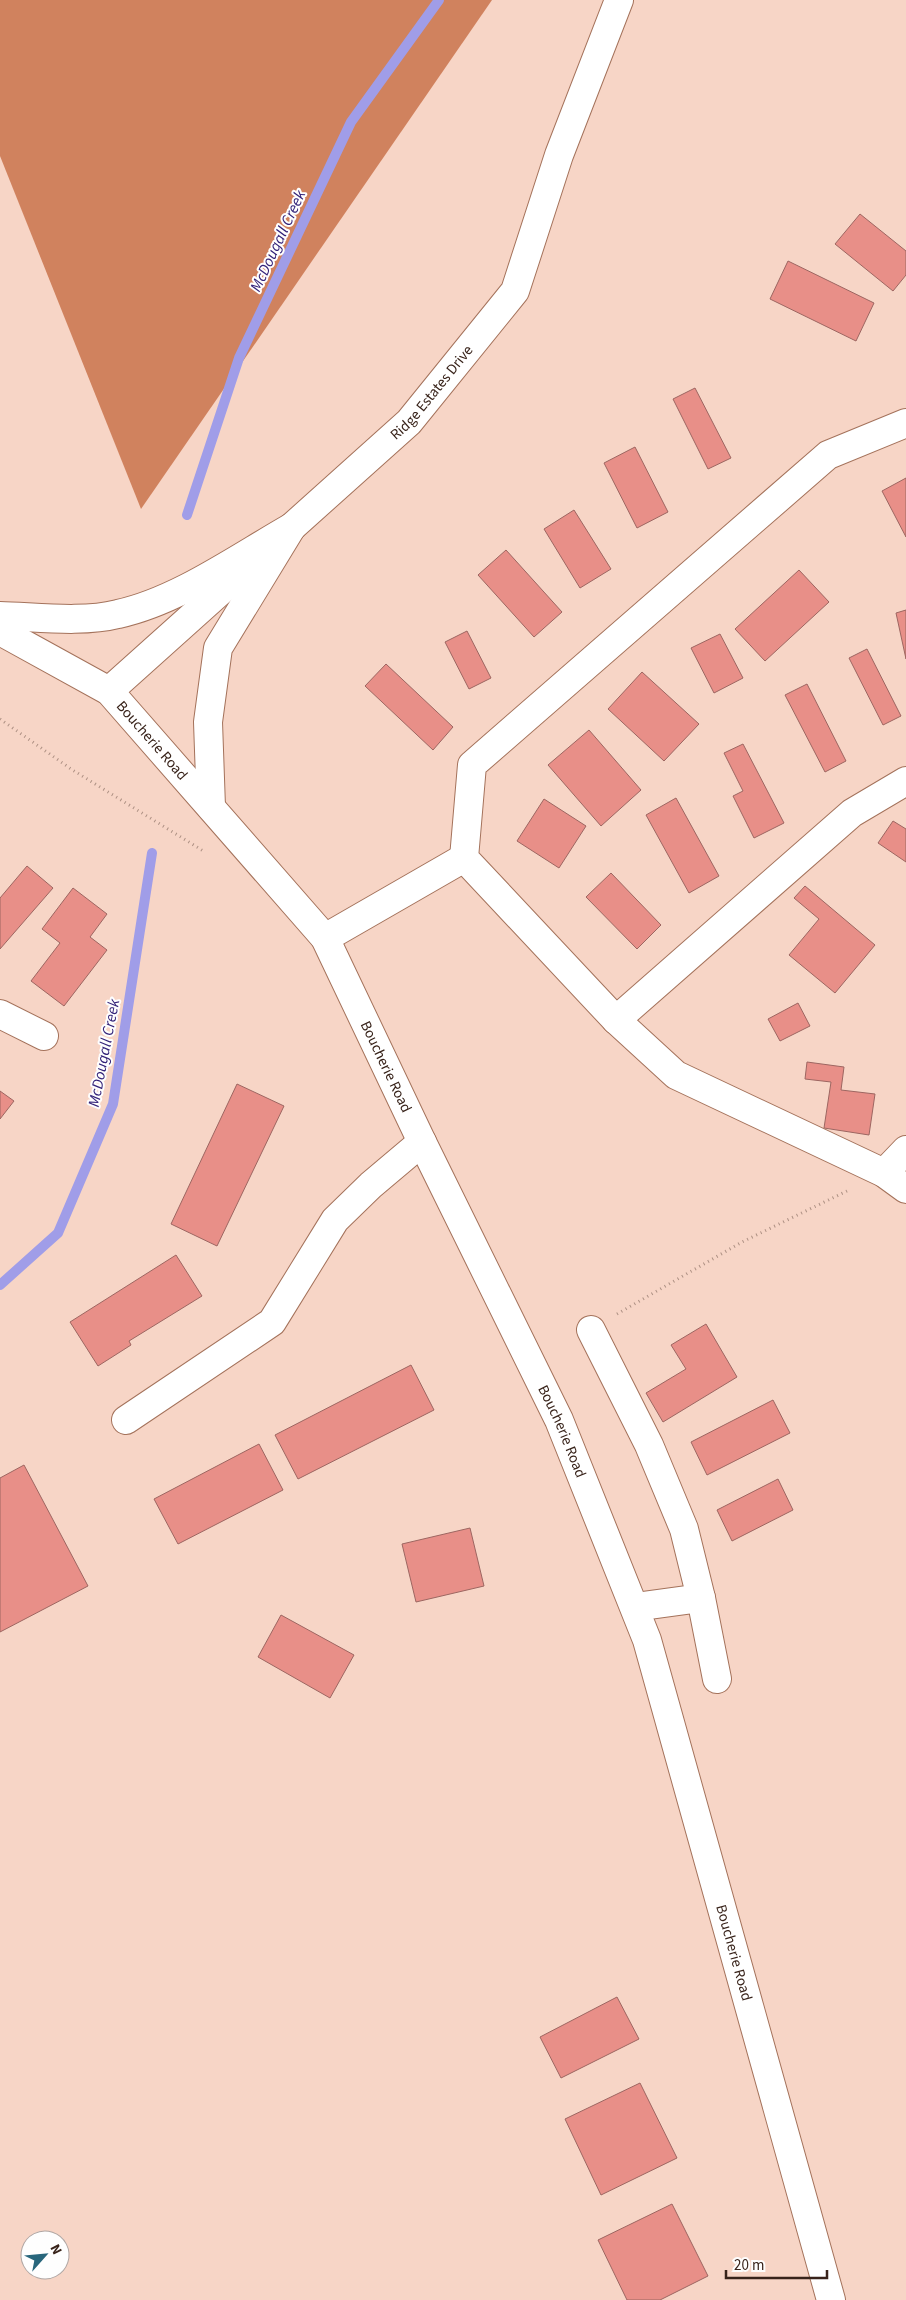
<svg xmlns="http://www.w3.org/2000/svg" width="906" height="2300" font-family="'Source Sans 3',sans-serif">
<rect width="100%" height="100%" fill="#f7d5c6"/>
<path fill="#d0825e" d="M0,0H492L141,509L0,156Z"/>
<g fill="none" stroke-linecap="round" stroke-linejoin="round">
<path stroke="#a09de8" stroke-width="10" d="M187,515L239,358L351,122L439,0
M0,1285L58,1233L113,1104L152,853"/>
</g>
<path fill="#e88f88" stroke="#9d6661" d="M860,214L906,251V275L893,291L835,244Z
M788,261L874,303L856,341L770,299Z
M695,388L731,458L708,469L673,399Z
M635,447L668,512L637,528L604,463Z
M906,478V537L882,491Z
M574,510L611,569L580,588L544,529Z
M506,550L562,612L534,637L478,575Z
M799,570L829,602L765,661L735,629Z
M906,610V659L896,613Z
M467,631L491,678L469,689L445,642Z
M720,634L743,678L714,693L691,648Z
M867,649L901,716L883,725L849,658Z
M386,664L453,727L433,750L365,686Z
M642,672L699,724L664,761L608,709Z
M807,684L846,761L825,772L785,695Z
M589,730L641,790L601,826L548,765Z
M743,744L784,823L754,838L733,796L743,791L724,753Z
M676,798L719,876L689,893L646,815Z
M544,799L586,826L559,868L517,841Z
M893,821L906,829V862L878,843Z
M27,866L53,888L0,949V898Z
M611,873L661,925L637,949L586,897Z
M805,886L875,945L835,993L789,955L819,919L794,898Z
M73,888L107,914L90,937L107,950L64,1006L31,981L60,943L42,929Z
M798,1003L810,1026L780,1041L768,1019Z
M807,1062L844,1067L841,1090L875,1094L869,1135L824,1128L831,1082L805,1079Z
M237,1084L284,1106L217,1246L171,1224Z
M0,1091L14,1101L0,1119Z
M176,1255L202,1296L129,1341L131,1345L98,1366L70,1322Z
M706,1324L737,1377L663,1422L646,1393L686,1369L671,1345Z
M411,1365L434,1410L298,1479L275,1435Z
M773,1400L790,1433L707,1475L691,1442Z
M259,1444L283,1490L178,1544L154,1499Z
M24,1465L88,1586L0,1632V1478Z
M778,1479L793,1510L732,1541L717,1510Z
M470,1528L484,1586L416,1602L402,1544Z
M281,1615L354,1655L330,1698L258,1657Z
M617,1997L639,2039L561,2078L540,2037Z
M640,2083L677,2158L601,2195L565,2119Z
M672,2204L708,2276L660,2300H627L598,2240Z"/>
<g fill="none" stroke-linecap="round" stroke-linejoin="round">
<defs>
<g id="minor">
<path d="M906,423L828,455L472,765L464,858L616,1020L676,1075L884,1173L906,1189"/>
<path id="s1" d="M109,691L409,422L515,291L559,155L619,0"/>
<path d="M325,938L464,858"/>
<path d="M0,1014L44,1036"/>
<path d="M616,1020L852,813L906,781"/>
<path d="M884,1173L906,1150"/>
<path d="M591,1330L649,1445L684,1529L701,1598L717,1679"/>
<path d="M126,1420L272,1322L335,1220L371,1185L422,1142"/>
<path d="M635,1607L701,1598"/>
</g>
<g id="major">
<path d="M0,616C37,617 83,623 118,614C178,601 239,557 292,527"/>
<path id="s2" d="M0,631L109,691L325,938L422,1142L559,1420L647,1640L831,2300"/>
<path d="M211,807L208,722L218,648L290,530"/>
</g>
</defs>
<use href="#minor" stroke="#a4725b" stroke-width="30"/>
<use href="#major" stroke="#a4725b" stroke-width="30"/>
<path stroke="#ad9083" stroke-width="3" stroke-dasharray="1 4" stroke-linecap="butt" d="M0,719L71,769L205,852
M617,1314L742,1242L847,1191"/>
<use href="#minor" stroke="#fff" stroke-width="28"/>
<use href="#major" stroke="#fff" stroke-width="28"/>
</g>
<g text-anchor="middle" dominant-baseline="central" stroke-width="4" stroke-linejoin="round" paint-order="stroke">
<g font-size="15" fill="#38231a" stroke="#fefefe">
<text stroke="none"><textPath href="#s1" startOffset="440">Ridge Estates Drive</textPath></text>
<text stroke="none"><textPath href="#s2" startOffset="190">Boucherie Road</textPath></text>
<text stroke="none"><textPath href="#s2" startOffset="595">Boucherie Road</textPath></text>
<text stroke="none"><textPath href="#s2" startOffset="1000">Boucherie Road</textPath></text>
<text stroke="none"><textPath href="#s2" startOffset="1550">Boucherie Road</textPath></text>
</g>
<g font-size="16" font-style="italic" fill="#342379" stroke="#fefefe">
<text transform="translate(278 241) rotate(-65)">McDougall Creek</text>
<text transform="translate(104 1053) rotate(-79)">McDougall Creek</text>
</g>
</g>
<g transform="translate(45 2255) rotate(63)"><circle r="24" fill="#fefefe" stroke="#afa6a3"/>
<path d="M0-4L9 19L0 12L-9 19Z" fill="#28667c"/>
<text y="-8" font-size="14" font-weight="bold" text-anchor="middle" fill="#38231a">N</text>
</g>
<path d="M726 2270v8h101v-8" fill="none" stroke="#38231a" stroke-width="2.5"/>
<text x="734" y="2270" font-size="15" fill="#38231a" stroke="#fefefe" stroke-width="4" paint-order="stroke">20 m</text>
</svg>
